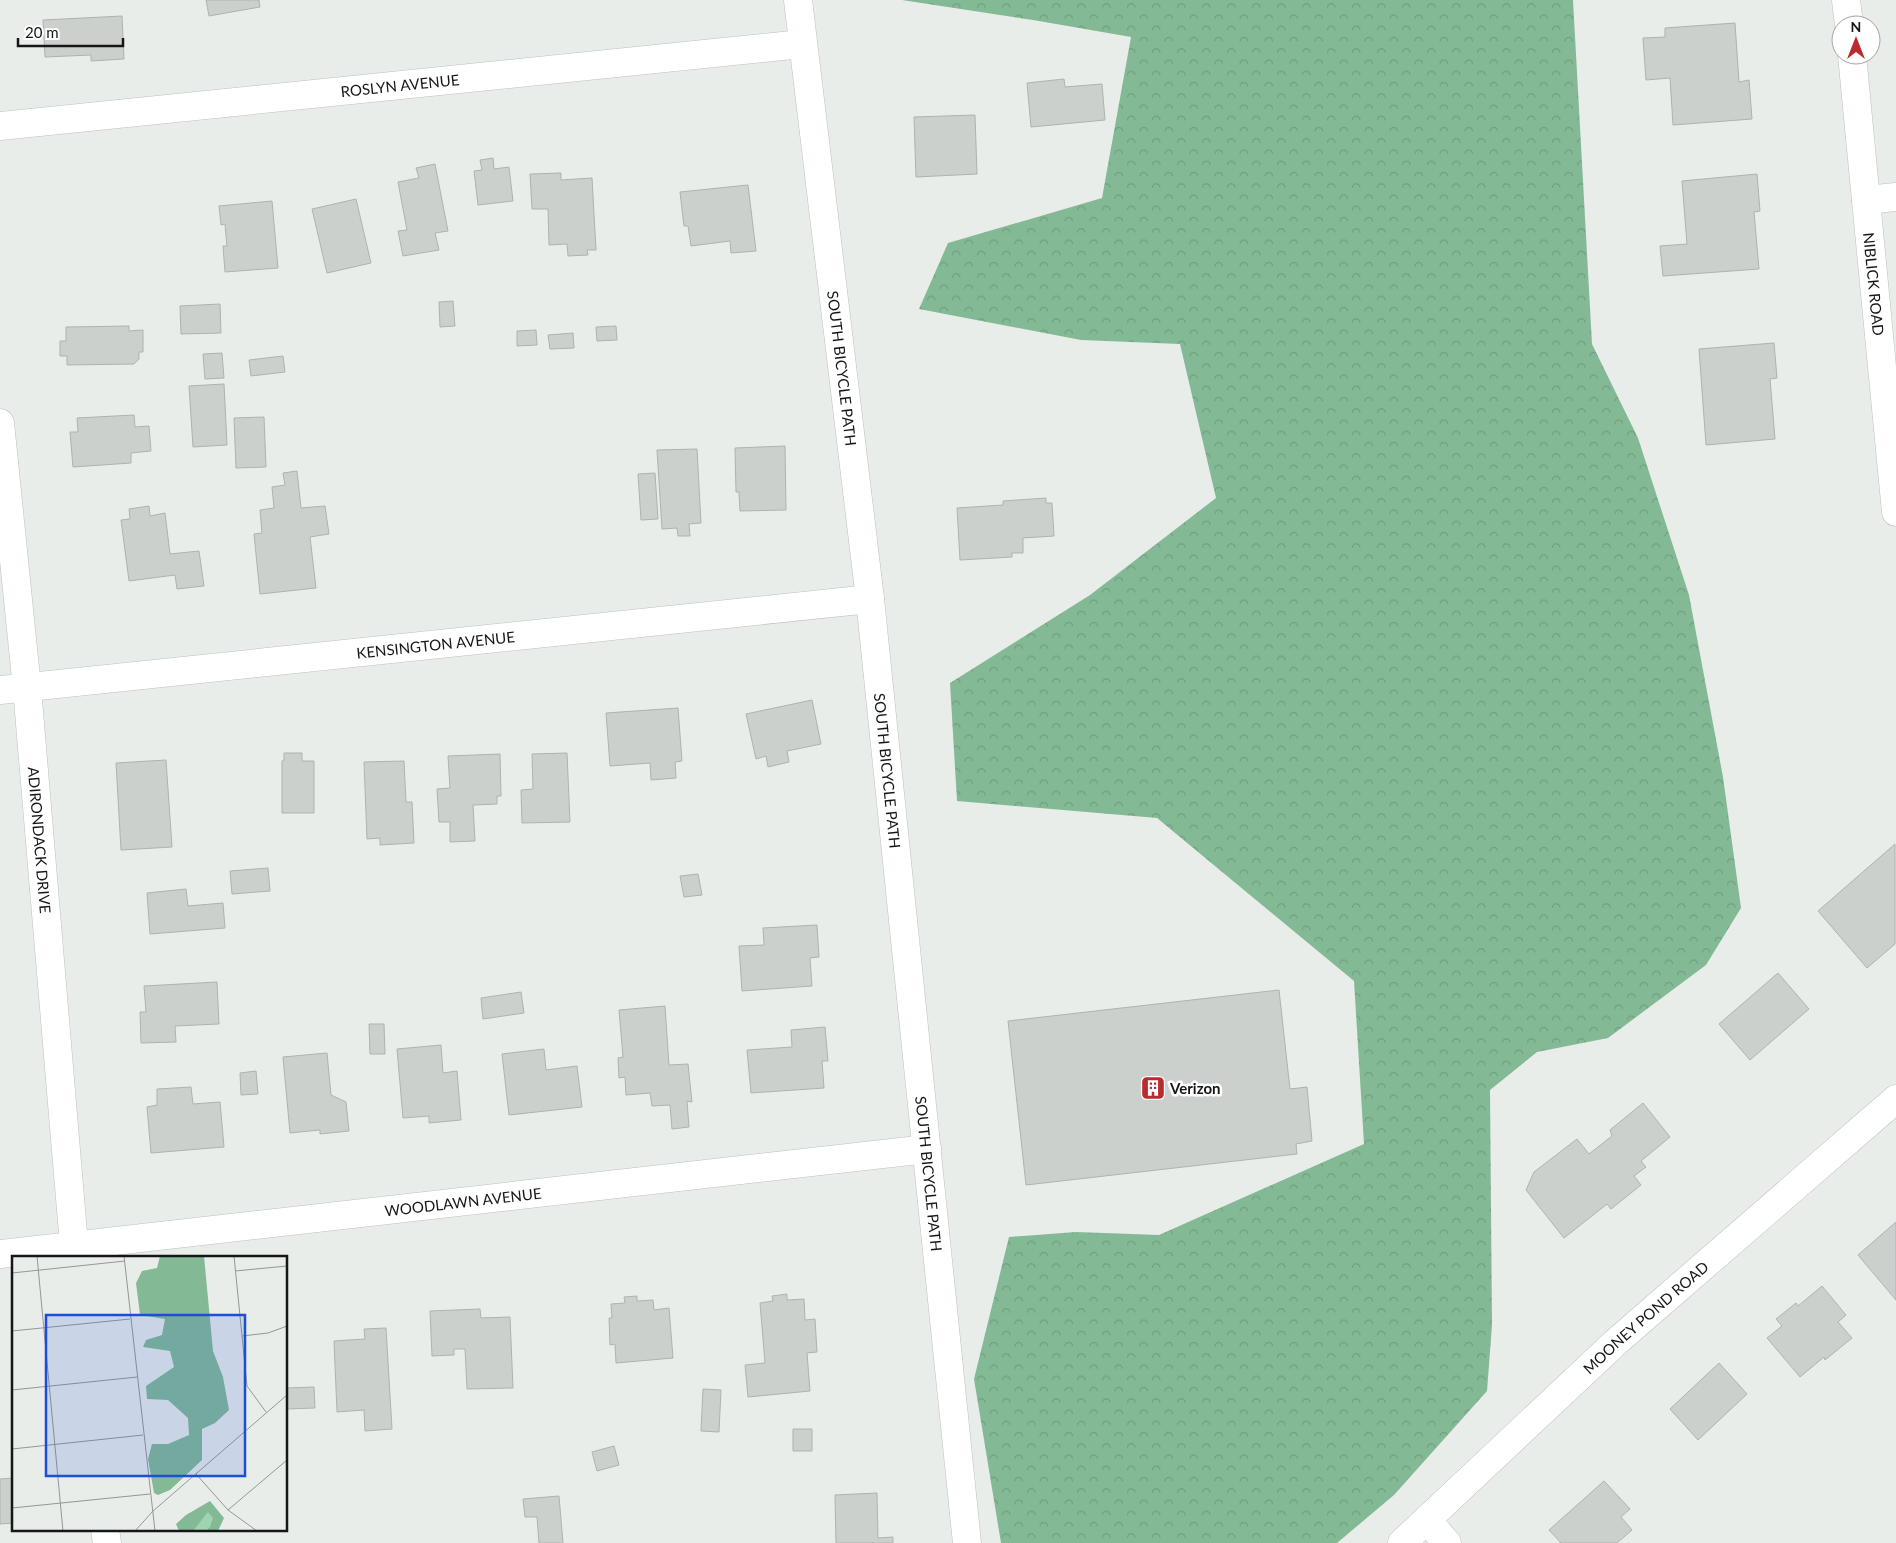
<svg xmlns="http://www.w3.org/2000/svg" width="1896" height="1543" font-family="Lato,sans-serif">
<defs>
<pattern id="forest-crowns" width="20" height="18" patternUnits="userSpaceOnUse" patternTransform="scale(1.25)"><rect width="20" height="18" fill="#84b996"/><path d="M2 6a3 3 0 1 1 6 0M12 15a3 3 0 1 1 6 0" fill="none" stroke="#719e81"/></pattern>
</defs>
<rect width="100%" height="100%" fill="#e8edea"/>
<path fill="url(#forest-crowns)" d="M902,0H1573L1592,344L1638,438L1689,595L1723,777L1741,908L1706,965L1608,1038L1537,1052L1490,1090L1492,1325L1487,1391L1394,1495L1337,1543H1001L974,1379L1009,1237L1076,1232L1159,1235L1364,1144L1354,981L1157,818L957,801L950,683L1090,595L1216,498L1180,344L1081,340L919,309L948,243L1102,198L1131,37L1033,20Z"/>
<path fill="#ccd0cd" stroke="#aeb3b0" d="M206,0H259L260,7L209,16Z
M122,16L124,59L91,61V55L45,57L43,20Z
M1735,23L1739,82L1749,80L1752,119L1673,125L1670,78L1646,80L1643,38L1665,37V28Z
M1064,79L1065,87L1102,84L1105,120L1031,127L1027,83Z
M975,115L977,174L916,177L914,117Z
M493,158L494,169L509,167L513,201L478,205L474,171L482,170L480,160Z
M435,164L448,231L435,233L439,250L403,256L398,231L407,230L398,182L419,178L416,168Z
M561,173V180L592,178L596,250H587L588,255L568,256L567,244L549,245L548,209H532L530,174Z
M1757,174L1760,211L1754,212L1759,269L1663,276L1660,246L1687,244L1682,181Z
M748,185L756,251L731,253L730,241L691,246L688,226H684L680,192Z
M356,199L371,263L327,273L312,209Z
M272,201L278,268L225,272L223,246H227L225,224L221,225L219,206Z
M453,301L455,326L440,327L439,302Z
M220,304L221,333L181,334L180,306Z
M129,326V331L143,330V352H139V359L134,364L67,365V356H60V341H66V327Z
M616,326L617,340L597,341L596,327Z
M536,330L537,345L517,346V331Z
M573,333L574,348L550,349L548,335Z
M1774,343L1777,378L1770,379L1775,439L1706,445L1699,349Z
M222,353L224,378L205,379L203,354Z
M283,356L285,372L251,376L249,360Z
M224,384L227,445L193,447L189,386Z
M134,415L135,427L149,426L151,451L131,453V463L73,467L70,432H78L77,418Z
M264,417L266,467L236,468L234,418Z
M785,446L786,510L740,511L739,492H736L735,448Z
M697,449L701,523L689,524L690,536H678L677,528L662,529L657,450Z
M297,471L301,508L325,506L329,534L310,537L316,588L260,594L254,534L262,533L260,510L274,508L272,487L285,485L283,473Z
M655,473L658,519L641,520L638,474Z
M1046,498V503H1052L1054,536L1023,538V553H1012V557L960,560L957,508L1003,505V501Z
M149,506L150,516L165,513L170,554L199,551L204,586L177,589L175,575L129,581L121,520L130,519L129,509Z
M812,700L821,744L787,751L789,762L768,767L766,756L756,759L746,714Z
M678,708L682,761L675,762L676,778L651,780L650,763L610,766L606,713Z
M284,753H302V761H314V813H282V761L284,760Z
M567,753L570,822L522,823L521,790L533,789L532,754Z
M500,754L501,796H497V804L473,805L475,841L450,842V822H439L437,789L450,788L448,756Z
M166,760L172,847L121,850L116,763Z
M404,761L406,802H412L414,843L380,845V838L367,839L364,762Z
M1895,844V944L1867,968L1818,911Z
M268,868L270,891L232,894L230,871Z
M698,874L702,895L684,897L680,876Z
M186,889L188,906L223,903L225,928L150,934L147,893Z
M817,925L819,957L810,958L812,986L742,991L739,946L764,945L763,928Z
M1778,973L1809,1009L1750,1060L1719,1024Z
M217,982L219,1024L175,1026L176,1042L141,1043L140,1012H146L144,986Z
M1279,990L1290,1089L1307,1087L1312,1141L1296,1144L1297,1154L1026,1185L1008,1021Z
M521,992L524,1013L483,1019L481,998Z
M665,1006L669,1065L688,1064L692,1102L687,1101L689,1127L672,1129L670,1105L652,1106L650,1093L626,1095L625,1077L619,1078L618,1058L623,1057L619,1010Z
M369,1024H384L385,1054H370Z
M825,1027L828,1061H822L824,1088L751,1093L747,1050L792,1047L791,1030Z
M441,1045L443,1073L457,1071L461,1120L429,1123V1116L403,1118L397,1049Z
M544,1049L546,1070L577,1066L582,1107L509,1115L502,1054Z
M327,1053L331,1095L346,1102L349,1131L320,1134V1130L290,1133L283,1057Z
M256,1071L258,1094L241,1095L240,1073Z
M191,1087L193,1104L220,1102L224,1147L151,1153L147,1107L157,1105V1089Z
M1643,1103L1670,1137L1641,1161L1646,1167L1634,1176L1641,1185L1611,1209L1607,1204L1564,1238L1526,1190L1534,1172L1577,1139L1589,1154L1612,1136L1610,1130Z
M1896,1222V1300L1858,1255Z
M1822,1286L1846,1315L1838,1322L1852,1338L1825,1360L1824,1357L1800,1377L1767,1338L1782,1326L1776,1319L1796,1303L1798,1306Z
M787,1294V1300L804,1299L805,1320L815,1319L817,1352L807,1353L810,1391L748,1397L745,1365L765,1363L760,1303L773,1301L772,1296Z
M637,1296V1301L653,1300L654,1310L669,1308L673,1358L616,1363L615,1344L610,1345L609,1318H612L611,1304L625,1303L624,1297Z
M480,1309L481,1318L510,1317L513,1388L467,1389L465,1349H454V1355L432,1356L430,1311Z
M386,1328L392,1429L365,1431L364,1410L337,1412L334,1341L365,1339L364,1329Z
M1719,1363L1747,1394L1698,1440L1670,1409Z
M314,1387L315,1408L286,1409V1388Z
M703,1389L721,1390L719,1432L701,1431Z
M793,1429H812V1451H793Z
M614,1446L619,1465L597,1471L592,1452Z
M14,1478V1523L0,1524V1479Z
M1604,1481L1630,1509L1621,1517L1632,1530L1617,1543H1561L1549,1530Z
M877,1493L878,1538L893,1537V1543H836L835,1495Z
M559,1496L563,1543H539L537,1517H525L523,1499Z"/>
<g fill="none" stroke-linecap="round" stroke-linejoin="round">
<defs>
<g id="minor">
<path id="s1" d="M798,0L870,599L967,1543"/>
<path d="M1846,0L1849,25"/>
<path id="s2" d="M1852,55L1896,512"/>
<path id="s3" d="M0,126L802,44"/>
<path d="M1866,200L1896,197"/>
<path id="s4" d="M0,423L27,688L75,1257"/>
<path id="s5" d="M0,690L870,599"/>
<path id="s6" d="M0,1254L927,1149"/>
<path d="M1427,1520L1447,1543"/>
<path d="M105,1529L107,1543"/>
</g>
<g id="tertiary">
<path id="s7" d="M1402,1543L1616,1342L1896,1099"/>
</g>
</defs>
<use href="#minor" stroke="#bcc1be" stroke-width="29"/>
<use href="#tertiary" stroke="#bcc1be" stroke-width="29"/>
<use href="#minor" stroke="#fff" stroke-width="28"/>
<use href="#tertiary" stroke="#fff" stroke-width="28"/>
</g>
<defs>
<symbol id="building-square" viewBox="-11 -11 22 22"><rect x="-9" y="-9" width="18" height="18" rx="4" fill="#ba2a2f" stroke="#fff"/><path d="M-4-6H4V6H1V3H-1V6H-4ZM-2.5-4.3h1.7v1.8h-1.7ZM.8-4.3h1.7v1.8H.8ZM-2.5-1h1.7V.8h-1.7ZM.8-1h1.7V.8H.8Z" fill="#fff"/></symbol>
</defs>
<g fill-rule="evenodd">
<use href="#building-square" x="1139" y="1074" width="28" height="28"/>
</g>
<g text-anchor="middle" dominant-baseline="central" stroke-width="5" stroke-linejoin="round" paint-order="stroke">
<g font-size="15" fill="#151716" stroke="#fff">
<text stroke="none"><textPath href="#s3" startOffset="402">ROSLYN AVENUE</textPath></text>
<text stroke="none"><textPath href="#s2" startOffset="230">NIBLICK ROAD</textPath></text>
<text stroke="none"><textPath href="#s1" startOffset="371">SOUTH BICYCLE PATH</textPath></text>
<text stroke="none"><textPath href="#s5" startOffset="438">KENSINGTON AVENUE</textPath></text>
<text stroke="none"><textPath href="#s1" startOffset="776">SOUTH BICYCLE PATH</textPath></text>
<text stroke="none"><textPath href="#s4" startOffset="419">ADIRONDACK DRIVE</textPath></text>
<text stroke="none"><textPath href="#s1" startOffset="1181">SOUTH BICYCLE PATH</textPath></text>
<text stroke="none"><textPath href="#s6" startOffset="466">WOODLAWN AVENUE</textPath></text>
<text stroke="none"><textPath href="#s7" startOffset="332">MOONEY POND ROAD</textPath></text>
</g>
<g font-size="15" font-weight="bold" fill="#151716" stroke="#fff" text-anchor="start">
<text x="1170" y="1088">Verizon</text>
</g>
</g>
<g transform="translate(12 1256)">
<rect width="275" height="275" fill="#e8edea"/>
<path d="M148,0H192L201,95L211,121L217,154L203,167L190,173V204L158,234L146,239L142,237L136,203L140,188H156L177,179L176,162L156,144L135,143L134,130L162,111L158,95L131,91L134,84L150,79L153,63L128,59L124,27L130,15L145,12ZM198,245L212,262L206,275H167L164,268L174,259Z" fill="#84b996"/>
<path d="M196,256L201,262L198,271L194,275H181Z" fill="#9ed4b0"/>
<path fill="none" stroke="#949795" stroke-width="1" d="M25,0L51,275M112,0L143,275M222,0L235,130L254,156M223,15L275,10M0,17L113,5M0,75L118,63M230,80L256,77L275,70M0,134L125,121M0,193L131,179M184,218L216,254L245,275M0,252L138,238M216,254L275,204M123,275L141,255L275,139"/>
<path fill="#1d4ed8" fill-opacity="0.15" stroke="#1d4ed8" stroke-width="2.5" d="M34,59H233V220H34Z"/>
<rect width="275" height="275" fill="none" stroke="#151716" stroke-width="2.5"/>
</g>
<g transform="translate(1856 40)"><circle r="24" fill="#ffffff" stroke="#a1a2a2"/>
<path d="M0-4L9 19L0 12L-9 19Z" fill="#ba2a2f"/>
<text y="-8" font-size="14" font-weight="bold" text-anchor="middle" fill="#151716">N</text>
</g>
<path d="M18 38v8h105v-8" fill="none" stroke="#151716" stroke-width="2.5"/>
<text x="25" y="38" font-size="15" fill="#151716" stroke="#ffffff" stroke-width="4" paint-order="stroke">20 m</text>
</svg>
